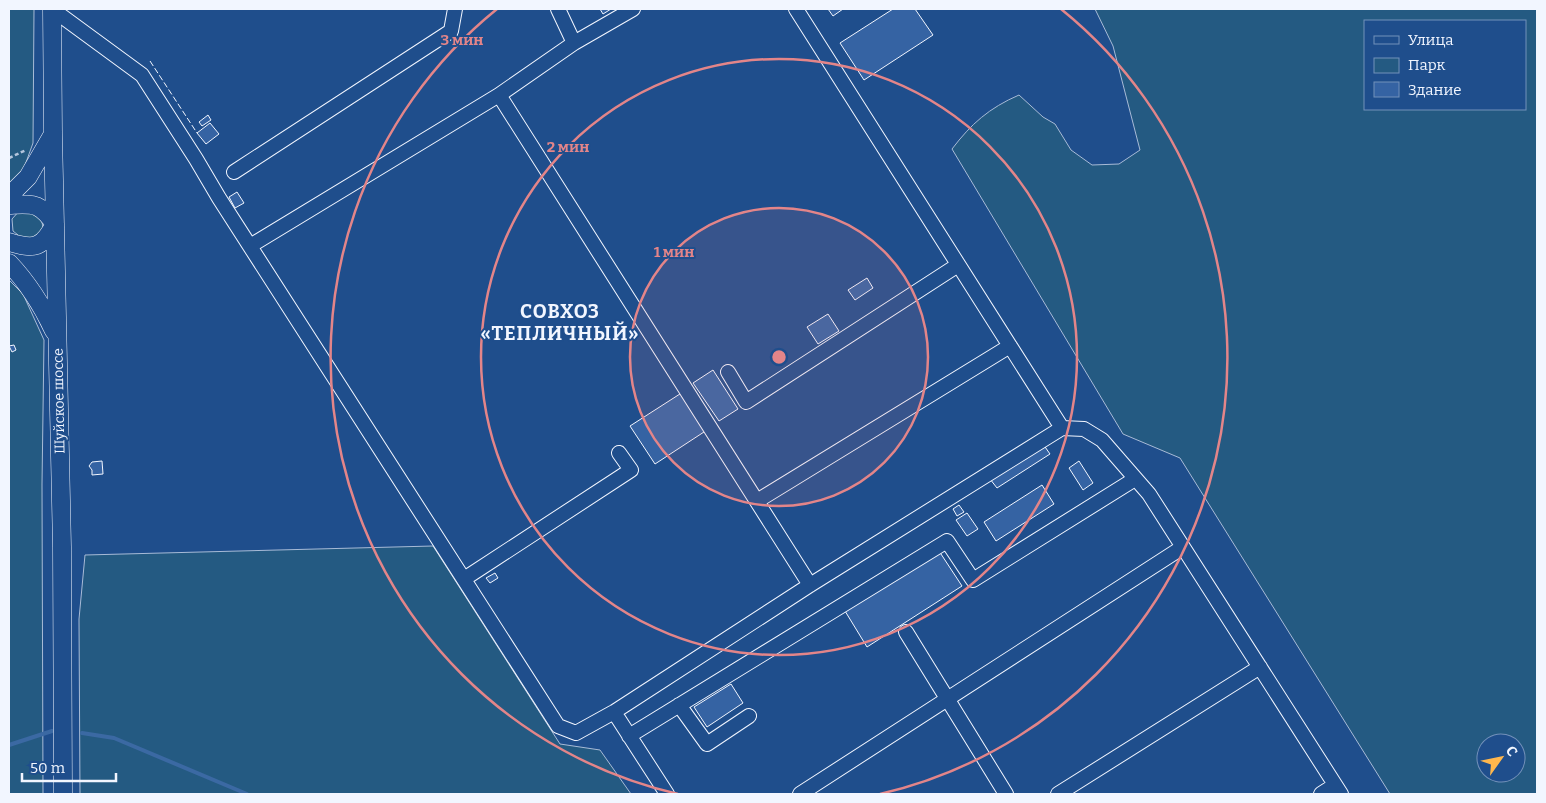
<svg xmlns="http://www.w3.org/2000/svg" width="1546" height="803" font-family="Bitter,serif">
<rect width="100%" height="100%" fill="#1f4e8c"/>
<path fill="#245a82" stroke="#a8bbd7" fill-rule="evenodd" d="M9,9H34L33,143L24,168L9,185Z
M1095,9H1537V794H1390L1180,458L1123,434L952,149C971,124 989,108 1019,95L1043,117L1055,124L1071,150L1092,165L1119,164L1140,150L1113,46ZM1365,21H1525V109H1365ZM1486,743H1516V773H1486Z
M20,210L41,216L43,228L35,238L23,239L13,231L12,219Z
M9,280L23,294L44,340L42,484L43,794H9Z
M433,546L560,744L600,750L631,794H80L79,619L85,555Z"/>
<g fill="none" stroke-linecap="round" stroke-linejoin="round">
<path stroke="#3b69a3" stroke-width="4" d="M82,733L114,738L247,794
M9,745L52,731"/>
</g>
<path fill="#3563a3" stroke="#f2f6ff" d="M600,9H611L603,14Z
M828,9H843L833,16Z
M893,9H915L933,35L864,80L840,43Z
M208,115L211,120L202,126L199,122Z
M210,123L219,134L206,144L197,133Z
M237,192L244,203L235,208L229,197Z
M867,278L873,288L855,300L848,290Z
M828,314L839,331L818,344L807,327Z
M14,345L16,350L12,352L9,346Z
M713,370L738,409L719,421L693,383Z
M683,392L707,430L655,464L630,426Z
M1043,444L1050,454L997,488L990,479Z
M102,461L103,474L92,475V470L89,466L92,462Z
M1079,461L1093,483L1083,490L1069,468Z
M1042,485L1054,504L996,541L984,522Z
M959,505L964,512L957,516L953,509Z
M967,513L978,529L967,536L956,520Z
M939,551L962,586L867,647L845,611Z
M495,573L498,578L490,583L486,578Z
M731,684L743,703L707,727L694,707Z"/>
<g fill="none" stroke-linecap="round" stroke-linejoin="round">
<defs>
<path id="minor" d="M52,9L142,75L196,159L219,198L558,726L576,733L614,712L810,585L1062,428
M558,9L574,43
M796,9L1062,428L1084,429L1102,440L1149,494L1341,794
M499,95L810,585
M234,172L451,31L455,9
M250,246L499,95L574,43L633,9
M728,372L746,402L958,265
M757,501L1010,346
M464,579L631,470L619,453
M906,632L1006,794
M679,705L707,744L749,716
M614,712L667,794
M629,736L947,541L973,580L1135,479
M800,794L1183,547
M1058,794L1260,667
M1321,794L1335,785"/>
<path id="major" d="M52,9L53,134L62,547L63,794
M9,196L28,177L53,134
M9,205C34,204 39,202 55,224
M9,242C35,250 42,248 55,224
M9,263C28,283 42,305 54,331"/>
</defs>
<use href="#minor" stroke="#f2f6ff" stroke-width="16"/>
<use href="#major" stroke="#f2f6ff" stroke-width="19"/>
<path stroke="#b3c4dc" stroke-width="2.5" stroke-dasharray="4 2.5" stroke-linecap="butt" d="M9,158L26,150"/>
<use href="#minor" stroke="#1f4e8c" stroke-width="14"/>
<use href="#major" stroke="#1f4e8c" stroke-width="18"/>
<path stroke="#f2f6ff" stroke-width="1" stroke-dasharray="6 2.5" stroke-linecap="butt" d="M150,61L197,133"/>
</g>
<circle cx="779" cy="357" r="149" fill="#e38589" fill-opacity=".12"/>
<g fill="none" stroke="#e38589" stroke-width="2.5">
<circle cx="779" cy="357" r="149"/>
<circle cx="779" cy="357" r="298"/>
<path d="M678 794A448 448 0 0 1 497 9M1061 9A448 448 0 0 1 880 794"/>
</g>
<g text-anchor="middle" dominant-baseline="central" stroke-width="4" stroke-linejoin="round" paint-order="stroke">
<g font-size="14" fill="#f2f6ff" stroke="#1f4e8c">
<text transform="translate(59 401) rotate(-91)">Шуйское шоссе</text>
</g>
<g font-size="19" font-weight="bold" letter-spacing="1" fill="#f2f6ff" stroke="#1f4e8c">
<text x="560" y="311">СОВХОЗ<tspan x="560" dy="22">«ТЕПЛИЧНЫЙ»</tspan></text>
</g>
</g>
<circle cx="779" cy="357" r="8" fill="#e38589" stroke="#1f4e8c" stroke-width="2.5"/>
<g font-size="15" text-anchor="middle" font-weight="bold" fill="#e38589" stroke="#1f4e8c" stroke-width="4" stroke-linejoin="round" paint-order="stroke">
<text x="462" y="45">3 мин</text>
<text x="568" y="152">2 мин</text>
<text x="674" y="257">1 мин</text>
</g>
<rect width="1546" height="803" fill="none" stroke="#f2f6ff" stroke-width="20"/>
<rect x="1364" y="20" width="162" height="90" fill="#1f4e8c" stroke="#7391ba"/>
<rect x="1374" y="36" width="25" height="8" fill="#1f4e8c" stroke="#7391ba"/>
<text x="1408" y="45" font-size="15" fill="#f2f6ff">Улица</text>
<rect x="1374" y="58" width="25" height="15" fill="#245a82" stroke="#7391ba"/>
<text x="1408" y="70" font-size="15" fill="#f2f6ff">Парк</text>
<rect x="1374" y="82" width="25" height="15" fill="#3563a3" stroke="#7391ba"/>
<text x="1408" y="95" font-size="15" fill="#f2f6ff">Здание</text>
<g transform="translate(1501 758) rotate(57)"><circle r="24" fill="#1f4e8c" stroke="#7391ba"/>
<path d="M0-4L9 19L0 12L-9 19Z" fill="#ffb74d"/>
<text y="-8" font-size="14" font-weight="bold" text-anchor="middle" fill="#f2f6ff">С</text>
</g>
<path d="M22 773v8h94v-8" fill="none" stroke="#f2f6ff" stroke-width="2.5"/>
<text x="30" y="773" font-size="15" fill="#f2f6ff" stroke="#1f4e8c" stroke-width="4" paint-order="stroke">50 m</text>
</svg>
